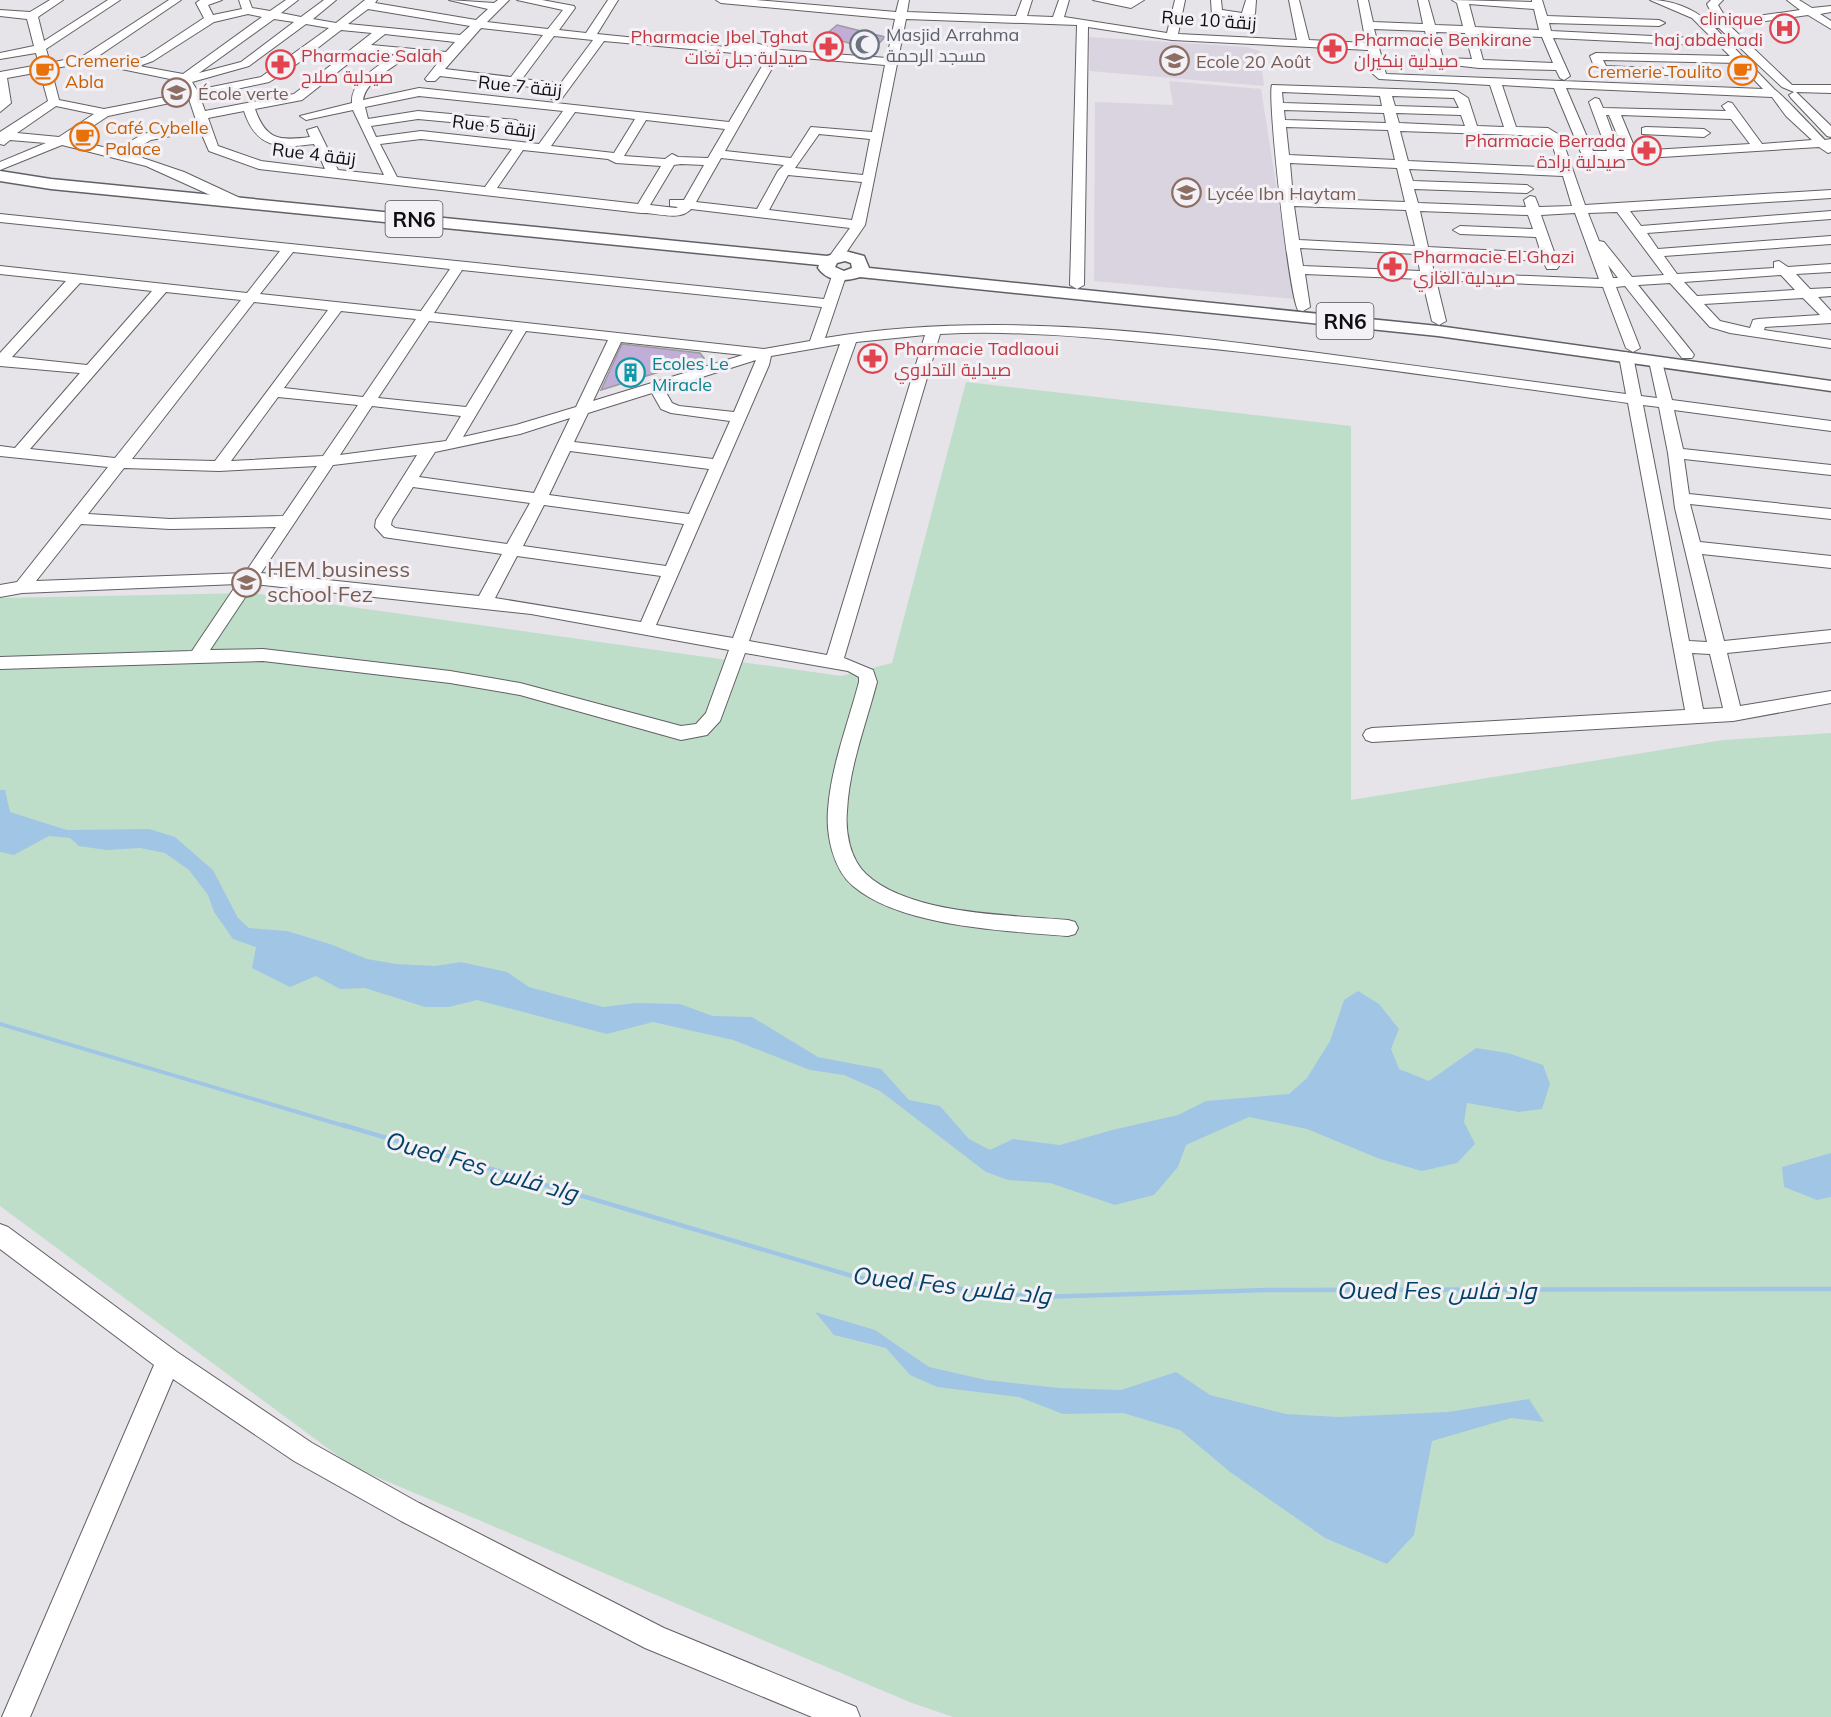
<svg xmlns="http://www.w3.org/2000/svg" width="1831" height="1717" font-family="Mulish,Cairo,sans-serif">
<rect width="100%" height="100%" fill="#e6e3e9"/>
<path fill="#dad4e0" d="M1089,37L1246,47L1260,51L1264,86L1090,71Z
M1169,81L1261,89L1294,299L1094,281L1095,102L1173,105Z"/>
<path fill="#bfdec9" d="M966,382L1351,426V800L1723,740L1831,733V1717H953L912,1703L353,1467L0,1206V598L252,593L841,676L892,663Z"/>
<path fill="#a1c6e5" d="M0,790H5L10,812L67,830L149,829L175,837L213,870L238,918L249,928L287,931L330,944L367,959L396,964L435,966L461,962L507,972L529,987L603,1007L636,1003L680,1004L713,1016L752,1017L818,1057L881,1069L909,1100L940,1106L969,1139L990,1150L1013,1139L1060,1145L1112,1130L1178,1115L1206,1101L1289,1094L1307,1078L1330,1041L1344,1000L1358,991L1379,1004L1399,1029L1391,1049L1399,1069L1429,1081L1476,1048L1508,1053L1543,1065L1550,1084L1542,1109L1519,1112L1467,1103L1464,1122L1475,1144L1457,1163L1422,1171L1380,1159L1307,1129L1249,1117L1186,1145L1178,1167L1154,1195L1115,1205L1050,1183L1008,1180L986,1172L880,1091L844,1075L810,1070L733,1040L653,1022L607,1034L477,1000L449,1007H425L365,988L340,989L316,976L290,987L252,968L256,947L233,939L214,912L208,895L189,870L165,853L140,848L106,850L79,846L70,838L49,836L14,855L0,852Z
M1831,1153V1197L1817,1200L1784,1187L1782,1167Z
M815,1312L875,1330L929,1367L986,1380L1059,1388L1121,1390L1176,1372L1210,1395L1286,1414L1339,1417L1448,1412L1529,1399L1544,1422L1511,1418L1432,1441L1414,1535L1387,1564L1325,1538L1230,1472L1180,1430L1123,1413L1063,1414L1019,1397L937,1387L910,1375L886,1348L834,1335Z"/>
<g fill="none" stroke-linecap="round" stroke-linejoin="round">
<path stroke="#a1c6e5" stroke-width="4" d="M0,1024L348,1127"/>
<path stroke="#a1c6e5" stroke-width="4.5" d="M343,1125L859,1278L1038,1297L1267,1290L1831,1289"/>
</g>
<path fill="#c1aed6" stroke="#9d9aa0" stroke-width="1.5" d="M837,25L885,37L873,50L824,36Z
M622,344L700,353L704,358L601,390Z"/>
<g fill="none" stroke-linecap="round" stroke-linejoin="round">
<defs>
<path id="minor" d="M50,0H63L38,17L44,41L108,0H120L46,49L50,63L83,56L169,0H181L97,57L124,63L145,57L204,18L196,3L200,0H222L208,5L213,15L242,9L239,0H249L252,8L270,11L286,0H298L281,13L301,17L324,0H336L313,19L336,23L365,0H377L375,3L476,20L488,9L449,0L494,3L498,0H509L487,22L548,29L563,10L517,0H542L574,6L575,8L559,30L586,33L608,0H618L597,34L726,47L752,42L780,50L887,58L895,19L721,3L716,0H756L896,12L899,0H909L907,12L1016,16L1022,0H1032L1027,16L1053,17L1059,0H1069L1064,17L1167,33L1175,0H1185L1178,34L1297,40L1289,0H1299L1309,40L1366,43L1358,0H1368L1373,22L1423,24L1418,0H1428L1435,25L1463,26L1457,3L1452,0L1532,2V0H1542L1547,16L1659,20L1665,23L1659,26L1549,23L1551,31L1713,39L1692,18L1650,0C1671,0 1694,8 1709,23L1800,10L1787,0H1799L1812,8L1831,6V12L1820,14L1831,21V29L1808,15L1730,26L1792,85H1831V93L1796,92L1831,126V137L1827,136L1791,98L1789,95L1794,92L1782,87L1719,28H1715L1775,90C1779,91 1818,133 1825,140L1831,139V152L1828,153L1819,147L1615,160L1588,159L1582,155L1554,88L1502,85L1516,127L1548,128L1561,136L1585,205L1831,190V198L1630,211L1641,226L1831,211V219L1647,233L1658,249L1831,236V244L1664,256L1677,274L1774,268V262L1779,261L1788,267L1831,264V272L1796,274L1810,289L1831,288V296L1818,297L1831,311V323L1765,327L1764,330L1831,340V348L1730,333L1710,327L1670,283L1638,285L1692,352L1694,355L1692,358H1682L1625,286L1616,287L1640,348L1633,352L1626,348L1603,287L1436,280L1446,321L1439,325L1432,321L1422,279L1305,274L1310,307L1303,311L1298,310C1289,294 1267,97 1272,85L1457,91L1468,98L1477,126L1504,127L1490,85L1379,79L1372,73L1368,50L1172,40L1088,27L1084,285L1077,289L1070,285L1077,25L906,19L865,225L841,260L836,261L829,257L850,228L691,209C679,222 657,212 641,213L259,169L209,151L200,130L151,140L128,153L184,172L240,198V204H230L146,166L62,145L0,170V162L46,143L10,140L4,145L0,144V132L48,101L40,72L7,78L11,103L0,112V72L39,65L36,53L0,59V53L34,46L27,19L0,16V10L30,12ZM1469,4L1534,9L1539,30L1475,27ZM368,9L470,26L460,35L348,24ZM248,14L262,17L183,74L139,66L153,61L214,22ZM274,19L294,22L241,62L199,73ZM306,24L329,28L261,77L197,90L192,82L249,66ZM481,28L543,35L511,77L445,69ZM1374,29L1425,31L1431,57L1436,63L1479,68L1556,70L1560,78L1564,80L1570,76L1553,38L1720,46L1730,56L1596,53L1590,56L1595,69L1601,72L1715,77L1721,74L1715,71L1606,66L1603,60L1738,63L1763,89L1386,74ZM341,30L372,33L294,94L205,111L200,97L269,82L289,70ZM1436,32L1465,33L1472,59L1443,58ZM385,34L455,42L446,52L371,45ZM1476,34L1542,37L1553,63L1483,60ZM554,36L593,40L561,83L522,79ZM604,41L768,56L729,122L419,88L363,100C366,80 393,68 408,56L441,59L425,79L427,81H435L440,76L556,90L550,98L556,102L560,101ZM363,52L395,54C379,66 350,81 352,103L300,116L306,120L353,110L384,175L338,170L317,127L307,130L310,137C279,141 266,140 255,109L302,100ZM779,56L885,65L872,132L811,127L791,158L725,151ZM87,62L180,81L186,93L104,109L59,100L51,69ZM1566,88L1772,97L1786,116L1812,140L1762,144L1732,103L1728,102L1722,106L1726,111L1603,108L1599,99L1595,98L1589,102L1607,151H1593ZM1282,92L1380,96L1382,106L1283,103ZM419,96L563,111L539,144L421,131L376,137L371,126L418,119L516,128L522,124L516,120L418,111L368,119L365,107ZM1392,96L1454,98L1459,108L1395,106ZM189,99L197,123L143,134L116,150L72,140L108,116ZM56,106L94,114L59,137L17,133ZM1284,110L1384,113L1386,123L1285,120ZM244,111C256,148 279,149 314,144L325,169L261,161L218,146L208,118ZM575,112L635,119L614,153L551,146ZM1396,113L1461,115L1465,126L1399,123ZM1606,115H1609L1624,151H1619ZM1621,115L1731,119L1750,144L1636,151ZM646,120L725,129L708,158L678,157L672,154L665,159L624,156ZM1286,127L1388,130L1395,160L1289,155ZM1400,131L1545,136L1551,141L1560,168L1408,161ZM819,134L870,139L863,175L795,168ZM421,139L512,149L485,187L397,177L380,144ZM523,150L608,159L616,163L661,166L638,204L497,188ZM721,158L784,165L778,171L757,209L696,202ZM1290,163L1397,168L1405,202L1293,198ZM681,164L704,165L684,200H670V206L678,207L676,208L650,205L674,165ZM1409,169L1563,176L1572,206L1539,207L1535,197L1530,196L1524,200L1526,207L1418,203L1414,189L1527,193L1533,189L1527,185L1413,181ZM788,175L862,182L852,220L769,210ZM1294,206L1406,210L1415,246L1299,240ZM1420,211L1528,215L1533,229L1460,226L1453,230L1460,234L1536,237L1541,253L1428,247ZM1617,212L1664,275L1632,277L1604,242L1599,241L1588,213ZM1575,213L1599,279L1434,272L1430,255L1543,261L1547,269H1557L1559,266L1541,215ZM1300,248L1417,254L1420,271L1303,266ZM1608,265L1618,278H1613ZM1781,275L1795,290L1697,296L1684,282ZM1803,298L1820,315L1758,319L1753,320L1750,328L1720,321L1704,304Z
M1093,0H1144L1131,8Z
M1211,0H1221L1222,10L1242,13L1246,0H1256L1255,14L1243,19L1212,15Z
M1711,0H1723L1718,5L1724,15L1712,21L1706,18L1712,14L1707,4Z
M1646,127L1704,129L1710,133L1704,137L1642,134V128Z
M0,214L824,299L832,276L839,272L846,276L825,338C985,311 1150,331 1311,352C1416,366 1521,380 1626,394L1619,356L1626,352L1633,356L1641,396L1657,398L1649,361L1656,357L1661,358L1672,400L1831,421V431L1674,410L1683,449L1831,465V475L1684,459L1689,494L1831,509V519L1690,504L1700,542L1831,556V568L1702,554L1724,641L1831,630V642L1727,653L1740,706L1831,691V703L1733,721L1372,742L1366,740L1363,735L1366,730L1372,728L1685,710L1628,403C1473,382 1318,358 1162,344C1088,337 1014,330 940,334L844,658L873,670L877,682C866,724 849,767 847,811C845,832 850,859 866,874C910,915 1011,915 1068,920L1075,922L1078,928L1075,934L1068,936C1007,931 901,927 853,886C833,869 826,835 828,810C831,766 848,724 859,682V677L848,671L745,653L720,721L707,735L681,740L520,695L450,683L263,661L0,669V657L192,651L237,584L22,593L0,597V585L17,582L108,467L0,456V446L15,448L80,373L0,366V353L66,281L0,274V266L247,293L280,251L0,222ZM293,252L450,269L421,311L260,294ZM462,270L822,307L810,341L764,349L434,313ZM80,283L152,291L87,365L12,357ZM166,292L241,300L115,458L30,449ZM254,302L328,310L215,461L132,459ZM341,311L416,319L363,397L284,388ZM429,321L513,330L466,407L378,398ZM526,331L608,340L576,407L516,425L463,437ZM925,335L827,655L749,641L856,342ZM621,342L743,355L593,401ZM840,344L733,638L656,625L769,365L771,356ZM756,360L734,412L679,406L672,403L664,389ZM652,393L661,409L671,413L730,421L713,459L574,442L588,413ZM278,397L358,405L323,456L231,461ZM1643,405L1659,407L1668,453L1675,508L1707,642L1689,641ZM372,406L461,416L446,441L340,455ZM570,418L534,493L419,477L435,452L520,434ZM570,451L709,469L689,514L549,495ZM417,455L376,520L375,527L384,537L390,538L502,554L479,596L261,573L333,465ZM317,466L283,516L170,519L88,514L124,468L219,471ZM413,487L530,503L507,544L395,528L391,525L392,520ZM544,505L684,524L666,566L523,546ZM81,524L170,529L276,527L245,573L36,581ZM517,556L661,576L641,622L495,598ZM254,584L531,614L729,650L706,713L696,724L681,726L520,683L450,671L263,649L210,650ZM1692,653L1710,654L1723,708L1703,709Z
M0,1224L8,1227L177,1352L312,1443L419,1503L664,1628L856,1707L860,1717H812L645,1648L401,1521L294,1461L173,1379L30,1717H2L154,1365L0,1249Z"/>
<path id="major" d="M0,171L51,179L827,256L845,251L864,256L869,268L1438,326L1831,381V391L1438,336L860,277C844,282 828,282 818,268L819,265L51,189L0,181ZM845,261L851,263L852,268L844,271L835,267L837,263Z"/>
</defs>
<use href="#minor" stroke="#626065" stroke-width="2"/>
<use href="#major" stroke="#626065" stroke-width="3"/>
<use href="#minor" fill="#fff" fill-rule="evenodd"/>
<use href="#major" fill="#fff" fill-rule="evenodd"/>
</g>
<defs>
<symbol id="hospital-ring" viewBox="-11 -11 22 22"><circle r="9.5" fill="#f3f0f6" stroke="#e0444e" stroke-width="1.5"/><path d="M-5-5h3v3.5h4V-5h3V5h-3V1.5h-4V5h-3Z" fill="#e0444e"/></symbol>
<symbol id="mosque-ring" viewBox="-11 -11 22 22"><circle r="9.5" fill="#f3f0f6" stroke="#6b7280" stroke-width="1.5"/><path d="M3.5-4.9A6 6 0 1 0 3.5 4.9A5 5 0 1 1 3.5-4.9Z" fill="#6b7280"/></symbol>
<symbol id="pharmacy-ring" viewBox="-11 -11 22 22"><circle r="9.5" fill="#f3f0f6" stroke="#e0444e" stroke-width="1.5"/><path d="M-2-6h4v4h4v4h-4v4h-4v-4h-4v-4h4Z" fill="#e0444e"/></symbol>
<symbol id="school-ring" viewBox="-11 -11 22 22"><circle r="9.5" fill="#f3f0f6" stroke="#8d6e63" stroke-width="1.5"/><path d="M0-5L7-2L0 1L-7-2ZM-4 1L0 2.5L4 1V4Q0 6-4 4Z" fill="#8d6e63"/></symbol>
<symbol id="cafe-ring" viewBox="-11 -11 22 22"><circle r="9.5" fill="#f3f0f6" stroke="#e8710a" stroke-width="1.5"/><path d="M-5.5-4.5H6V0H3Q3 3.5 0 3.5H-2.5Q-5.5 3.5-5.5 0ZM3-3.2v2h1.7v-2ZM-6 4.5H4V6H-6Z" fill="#e8710a"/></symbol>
<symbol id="building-ring" viewBox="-11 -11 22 22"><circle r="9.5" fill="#f3f0f6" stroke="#0f9aa8" stroke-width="1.5"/><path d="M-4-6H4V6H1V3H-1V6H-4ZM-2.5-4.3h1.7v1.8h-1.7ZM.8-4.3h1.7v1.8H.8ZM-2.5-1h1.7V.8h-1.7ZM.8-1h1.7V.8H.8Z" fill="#0f9aa8"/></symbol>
</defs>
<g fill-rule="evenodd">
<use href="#hospital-ring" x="1768" y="12" width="33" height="33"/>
<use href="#mosque-ring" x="848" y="28" width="33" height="33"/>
<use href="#pharmacy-ring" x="812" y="30" width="33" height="33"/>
<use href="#pharmacy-ring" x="1316" y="32" width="33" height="33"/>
<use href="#school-ring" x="1158" y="44" width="33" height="33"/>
<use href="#pharmacy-ring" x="264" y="48" width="33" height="33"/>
<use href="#cafe-ring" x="28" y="54" width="33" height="33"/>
<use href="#cafe-ring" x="1726" y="54" width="33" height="33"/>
<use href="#school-ring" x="160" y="76" width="33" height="33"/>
<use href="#cafe-ring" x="68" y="120" width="33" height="33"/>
<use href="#pharmacy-ring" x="1630" y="134" width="33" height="33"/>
<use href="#school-ring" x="1170" y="176" width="33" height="33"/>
<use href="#pharmacy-ring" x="1376" y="250" width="33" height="33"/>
<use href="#pharmacy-ring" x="856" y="342" width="33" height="33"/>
<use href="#building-ring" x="614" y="356" width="33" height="33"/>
<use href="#school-ring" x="230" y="566" width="33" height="33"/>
</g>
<g text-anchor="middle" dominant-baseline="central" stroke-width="6" stroke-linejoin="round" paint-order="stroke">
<g font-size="18" fill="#be3a42" stroke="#f3f0f6" text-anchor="start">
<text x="1763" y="18" text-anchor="end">clinique<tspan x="1763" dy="21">haj abdehadi</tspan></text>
<text x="808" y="36" text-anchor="end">Pharmacie Jbel Tghat<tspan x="808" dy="21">صيدلية جبل ثغات</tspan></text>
<text x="1354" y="39">Pharmacie Benkirane<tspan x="1354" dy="21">صيدلية بنكيران</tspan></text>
<text x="301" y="55">Pharmacie Salah<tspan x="301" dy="21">صيدلية صلاح</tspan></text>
<text x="1626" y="140" text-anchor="end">Pharmacie Berrada<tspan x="1626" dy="21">صيدلية برادة</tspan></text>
<text x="1413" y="256">Pharmacie El Ghazi<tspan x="1413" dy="21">صيدلية الغازي</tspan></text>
<text x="894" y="348">Pharmacie Tadlaoui<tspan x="894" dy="21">صيدلية التدلاوي</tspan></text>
</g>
<g font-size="18" fill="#0e0d0f" stroke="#f3f0f6">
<text transform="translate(1209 20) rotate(4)">Rue 10 زنقة</text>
<text transform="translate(520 86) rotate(6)">Rue 7 زنقة</text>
<text transform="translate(494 126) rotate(7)">Rue 5 زنقة</text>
<text transform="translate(314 154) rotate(7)">Rue 4 زنقة</text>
</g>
<g font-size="18" fill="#5b616d" stroke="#f3f0f6" text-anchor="start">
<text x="886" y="34">Masjid Arrahma<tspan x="886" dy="21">مسجد الرحمة</tspan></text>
</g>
<g font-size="18" fill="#c56008" stroke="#f3f0f6" text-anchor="start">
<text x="65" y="60">Cremerie<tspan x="65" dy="21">Abla</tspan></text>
<text x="1722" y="71" text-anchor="end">Cremerie Toulito</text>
<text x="105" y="127">Café Cybelle<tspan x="105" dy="21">Palace</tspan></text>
</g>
<g font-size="18" fill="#785e54" stroke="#f3f0f6" text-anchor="start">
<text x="1196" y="61">Ecole 20 Août</text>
<text x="198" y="93">École verte</text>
<text x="1207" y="193">Lycée Ibn Haytam</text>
</g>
<g font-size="18" fill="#0d838f" stroke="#f3f0f6" text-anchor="start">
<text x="652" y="363">Ecoles Le<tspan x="652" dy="21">Miracle</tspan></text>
</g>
<g fill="#f3f0f6" stroke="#535154" stroke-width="1.5">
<rect x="385.5" y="201" width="57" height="36" rx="4.5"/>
<rect x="1316.5" y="303" width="57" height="36" rx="4.5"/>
</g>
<g font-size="21" font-weight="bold" fill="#0e0d0f">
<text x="414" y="219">RN6</text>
<text x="1345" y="321">RN6</text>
</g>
<g font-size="22" fill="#785e54" stroke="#f3f0f6" text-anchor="start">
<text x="267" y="569">HEM business<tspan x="267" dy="25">school Fez</tspan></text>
</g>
<g font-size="24" font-style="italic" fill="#004168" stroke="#f3f0f6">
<text transform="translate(482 1166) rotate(16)">Oued Fes واد فاس</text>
<text transform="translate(952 1285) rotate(6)">Oued Fes واد فاس</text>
<text x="1437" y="1290">Oued Fes واد فاس</text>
</g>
</g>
</svg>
